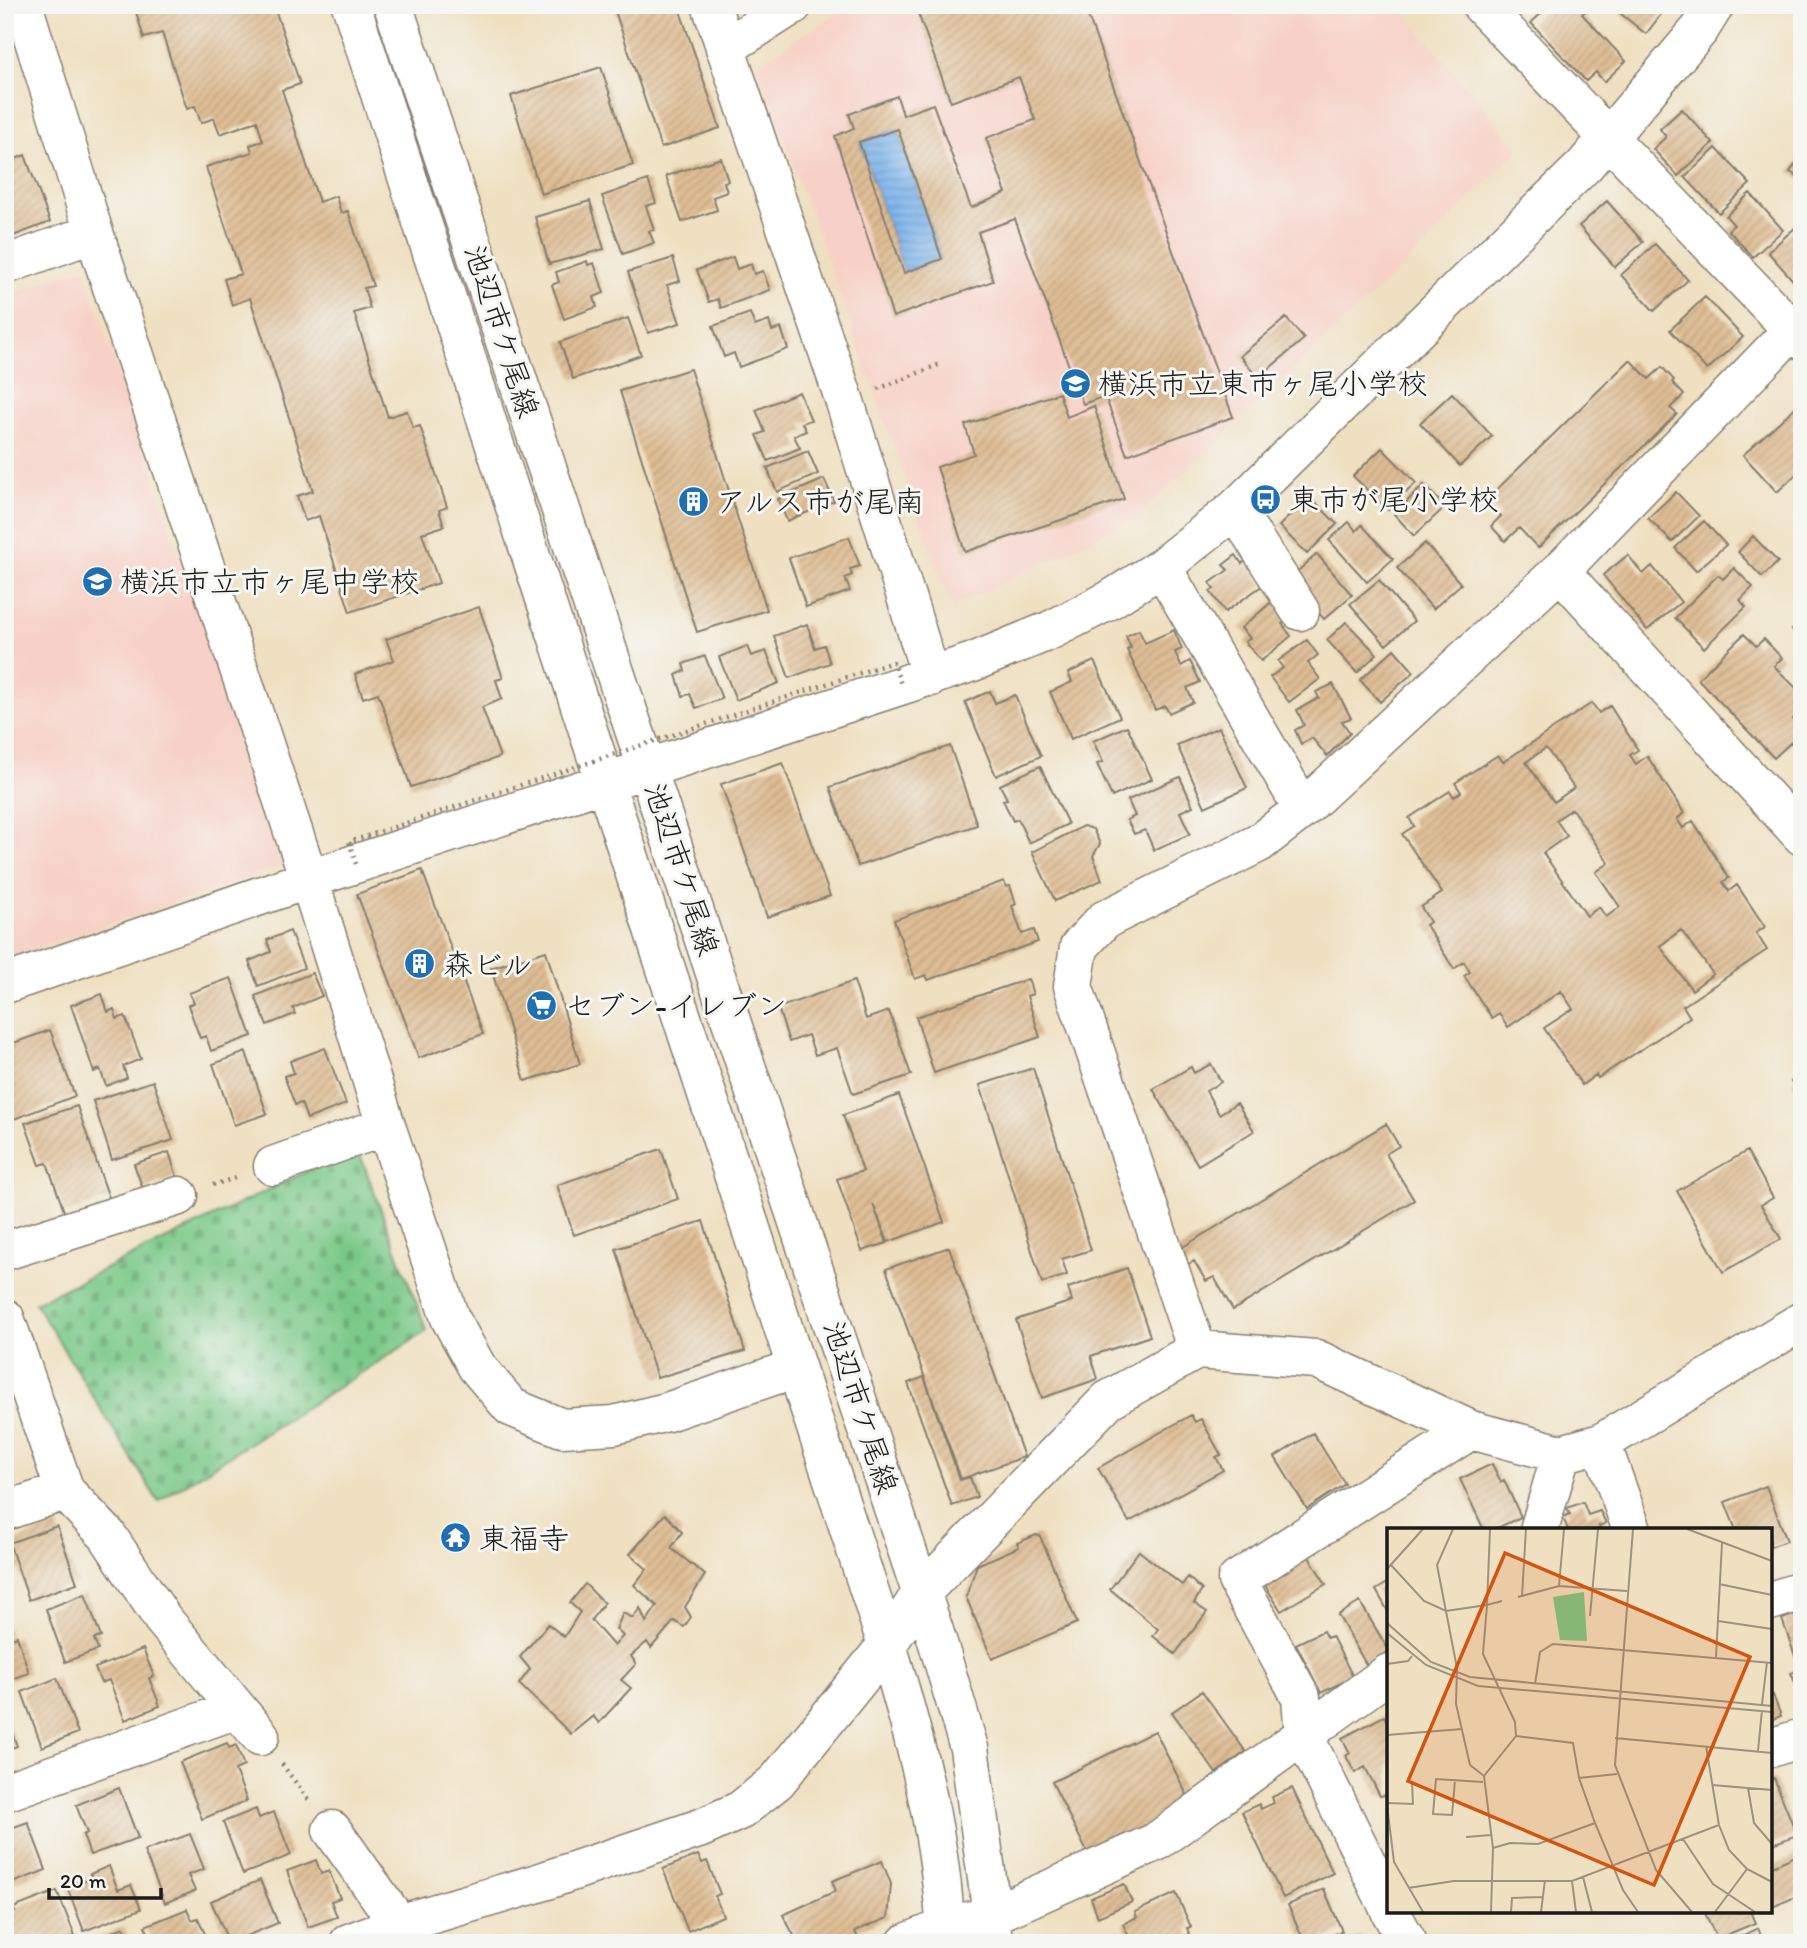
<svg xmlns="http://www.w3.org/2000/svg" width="1807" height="1948" font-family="Itim,'Klee One',sans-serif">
<defs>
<pattern id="cemetery-stones" width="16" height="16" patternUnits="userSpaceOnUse" patternTransform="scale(1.75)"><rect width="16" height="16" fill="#7ac988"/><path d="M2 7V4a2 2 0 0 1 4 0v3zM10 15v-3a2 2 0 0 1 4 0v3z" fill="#69ac75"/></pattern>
<pattern id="water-rules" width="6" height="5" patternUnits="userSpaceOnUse" patternTransform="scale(1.75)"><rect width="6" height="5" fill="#7bb2ea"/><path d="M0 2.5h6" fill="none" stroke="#6a98c8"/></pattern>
<pattern id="building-hatch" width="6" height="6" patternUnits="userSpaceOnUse" patternTransform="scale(1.75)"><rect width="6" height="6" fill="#debd94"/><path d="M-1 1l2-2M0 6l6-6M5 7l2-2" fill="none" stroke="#bea27f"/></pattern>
</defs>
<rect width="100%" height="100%" fill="#f6f6f2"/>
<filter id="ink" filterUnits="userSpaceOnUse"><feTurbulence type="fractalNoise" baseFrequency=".0143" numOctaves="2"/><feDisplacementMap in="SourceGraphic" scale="14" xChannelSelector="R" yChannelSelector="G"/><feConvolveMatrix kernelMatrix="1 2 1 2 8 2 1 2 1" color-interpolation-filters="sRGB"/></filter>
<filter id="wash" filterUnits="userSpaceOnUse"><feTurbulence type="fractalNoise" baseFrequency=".00686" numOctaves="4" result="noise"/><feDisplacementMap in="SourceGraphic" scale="28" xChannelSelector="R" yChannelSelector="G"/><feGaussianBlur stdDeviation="1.57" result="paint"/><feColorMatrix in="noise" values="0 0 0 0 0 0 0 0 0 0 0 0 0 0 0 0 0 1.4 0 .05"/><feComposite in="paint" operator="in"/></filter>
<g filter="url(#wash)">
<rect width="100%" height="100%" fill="#efe0c1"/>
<path fill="#f7d1c7" d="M850,5H1398L1519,150L1421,249L1137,517L952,608L757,65Z
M84,268L282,866L5,960V296Z"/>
<path fill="url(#cemetery-stones)" stroke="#4b7252" stroke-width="2" d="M357,1147L427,1331L158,1501L35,1303Z"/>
<path fill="url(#water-rules)" stroke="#4c6783" stroke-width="2" d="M898,129L942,259L904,273L859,142Z"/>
<g id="blocks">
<path fill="url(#building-hatch)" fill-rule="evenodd" d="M152,5H258L260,11L274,6L300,84L282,90L319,202L336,196L341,213L348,211L373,286L364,288L370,308L354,313L388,417L407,411L413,428L420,426L447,507L439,510L444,526L422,533L439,583L350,612L319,516L305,521L297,496L313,491L250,298L232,305L224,279L241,274L206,167L252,152L250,145L263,141L257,121L220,134L214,118L201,123L195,106L187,109L162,33L144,38L136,12Z
M613,5H678L720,128L661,148Z
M915,5H1084L1233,417L1127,455L1105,396L1083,404L1015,219L978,232L993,281L893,317L835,136L854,128L849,114L897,96L903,115L933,104L971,208L1006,193L986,138L1035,120L1019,77L951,102ZM898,129L942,259L904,273L859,142Z
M1550,5H1592L1582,14L1626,61L1604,82L1596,72L1586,81L1531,23Z
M1610,5H1668L1646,34Z
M601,67L633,165L541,194L511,96Z
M1682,109L1713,143L1678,176L1653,149L1666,137L1660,129Z
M1716,148L1750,184L1719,213L1685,177Z
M25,155L50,222L8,238L5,163Z
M1802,155V180L1790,172Z
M721,158L728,181L724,182L727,192L713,197L717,210L682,222L666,176Z
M648,180L656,203L646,206L654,230L649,231L654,243L623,254L602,196Z
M1750,193L1783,230L1753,257L1728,230L1734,225L1726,216Z
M590,201L604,249L549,264L535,217Z
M1607,201L1643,242L1615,267L1579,226Z
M1796,227L1802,234V281L1797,285L1768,252Z
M1655,244L1688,280L1654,311L1621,275Z
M733,257L737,269L751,264L754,274L763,271L770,290L721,308L718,299L709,302L697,270Z
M673,258L680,281L667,285L680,323L648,333L628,272Z
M587,261L588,265L594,263L604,293L594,297L597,307L564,319L552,285L559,282L556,272Z
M1705,297L1743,337L1707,370L1670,330Z
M750,313L755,326L769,321L772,331L781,328L788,349L739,367L734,353L724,357L713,326Z
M628,318L641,355L573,379L560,342Z
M1286,318L1304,339L1258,378L1240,356Z
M1630,360L1649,379L1662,367L1674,380L1672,382L1684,395L1670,408L1677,414L1538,548L1519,528L1505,541L1491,526L1501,516L1486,500Z
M690,369L767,610L697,632L620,391Z
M799,392L811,420L802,423L806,431L794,436L800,448L768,461L757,435L765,432L756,410Z
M1059,393L1067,417L1094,406L1124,499L965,552L937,467L974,454L965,425Z
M1452,393L1492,436L1460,466L1420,423Z
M1802,401V469L1777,492L1743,455Z
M1382,448L1416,483L1388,510L1353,476Z
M808,451L818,474L777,492L767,468Z
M824,479L834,501L787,521L778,499Z
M1424,485L1445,507L1414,536L1394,514Z
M1676,492L1699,516L1672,542L1648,518Z
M1309,496L1337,524L1307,554L1279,526Z
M1704,521L1726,545L1696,571L1675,548Z
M1349,522L1356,531L1362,525L1393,559L1367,582L1329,540Z
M1753,536L1778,562L1762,577L1738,552Z
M849,537L860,566L850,569L852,575L845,578L850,591L806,607L789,558Z
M1425,543L1461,584L1433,609L1397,568Z
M1317,554L1352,595L1324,619L1289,579Z
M1236,555L1242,564L1246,560L1263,585L1225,612L1210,591L1214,589L1210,583L1228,570L1223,565Z
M1628,555L1643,574L1652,566L1681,602L1647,630L1603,575Z
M1734,568L1753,587L1740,600L1746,607L1704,648L1675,618L1718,575L1723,579Z
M1379,580L1414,621L1386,645L1350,604Z
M1275,599L1291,617L1282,624L1291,636L1261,661L1245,642L1250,638L1241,628Z
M479,607L503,678L496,680L502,699L482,707L500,757L411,787L378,693L363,698L355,674L394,660L386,639Z
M1802,621V640L1792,630Z
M1346,622L1377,654L1357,673L1327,640Z
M807,624L815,648L824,645L830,663L789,678L774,636Z
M1139,630L1145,643L1174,630L1182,649L1175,652L1181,666L1190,661L1200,682L1187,688L1193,702L1169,713L1165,706L1155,710L1127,650L1131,648L1126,636Z
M1744,634L1756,646L1764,639L1782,658L1774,666L1802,694V710L1793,719L1802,732L1774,758L1698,679Z
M1307,640L1318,655L1308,663L1320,679L1289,702L1270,677L1283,668L1278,661Z
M747,646L751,656L766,651L779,683L736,700L719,657Z
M1394,649L1414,672L1380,702L1360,680Z
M705,656L722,699L696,708L690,694L683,696L676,675L685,671L683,664Z
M1094,661L1120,717L1071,739L1050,692L1072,682L1068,673Z
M1333,684L1351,718L1342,721L1350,733L1327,756L1312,738L1301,744L1295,730L1304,725L1297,710L1319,698L1316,692Z
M990,691L995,703L1015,695L1041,756L996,776L965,702Z
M1592,703L1599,713L1610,706L1638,750L1630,755L1636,764L1647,756L1684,813L1677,819L1683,828L1693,821L1729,878L1723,882L1729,891L1737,885L1765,927L1756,933L1767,950L1683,1006L1690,1017L1598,1078L1596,1075L1582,1085L1544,1028L1573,1009L1561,991L1508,1027L1499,1013L1492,1018L1464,976L1470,972L1464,962L1454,969L1426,925L1430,922L1421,907L1442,893L1402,834L1414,826L1409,818L1450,791L1454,797L1461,792L1455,783L1498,755L1503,762ZM1546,748L1574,788L1554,802L1526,762ZM1572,809L1609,863L1596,872L1620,907L1606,917L1599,907L1587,916L1543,853L1567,836L1556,820ZM1681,930L1713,974L1692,990L1660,946Z
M1127,726L1152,779L1112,797L1097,764L1103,762L1093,741Z
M1219,727L1247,788L1205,807L1177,745Z
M950,746L977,825L858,866L830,787Z
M783,763L830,896L767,917L721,784Z
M1040,766L1068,824L1029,843L1018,819L1013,821L1003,800L1007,799L1000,785Z
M1180,777L1193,806L1180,812L1190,834L1154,850L1145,830L1134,834L1127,820L1135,816L1128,800Z
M1083,826L1093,829L1100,844L1093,856L1102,880L1055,901L1032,852Z
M422,870L483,1034L419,1058L357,894Z
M1004,881L1006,887L1010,886L1016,904L1012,906L1022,934L1034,930L1038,942L928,980L926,975L915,979L894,920Z
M290,931L304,968L258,986L249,961L271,952L267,940Z
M546,951L580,1064L525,1081L491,968Z
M312,973L322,996L293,1008L295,1014L267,1025L255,996Z
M231,978L252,1036L211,1051L206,1036L200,1038L188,1005L194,1003L189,993Z
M1028,979L1033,994L1027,996L1040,1037L934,1073L916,1017Z
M854,981L866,1019L889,1011L911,1075L853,1094L837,1048L815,1055L808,1035L789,1042L778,1008Z
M102,994L108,1012L114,1009L117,1019L125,1016L141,1059L123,1066L127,1078L106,1086L100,1069L94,1072L71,1005Z
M50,1030L75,1096L14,1119L5,1096V1046Z
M325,1048L346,1104L307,1119L301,1103L295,1105L284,1076L294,1073L290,1061Z
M246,1052L267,1114L234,1125L213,1064Z
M1211,1064L1221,1082L1206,1091L1219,1114L1237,1103L1254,1131L1198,1165L1153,1089L1191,1067L1194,1073Z
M1033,1068L1091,1250L1062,1259L1067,1275L1042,1283L980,1085Z
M1802,1074V1096L1791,1081Z
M153,1081L173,1140L112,1160L93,1101Z
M899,1095L944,1222L888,1242L873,1204L887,1243L862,1251L837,1179L863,1171L843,1115Z
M77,1106L109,1198L65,1214L47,1163L40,1165L25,1123Z
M1386,1124L1399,1146L1386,1154L1414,1200L1233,1310L1214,1277L1206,1281L1194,1261L1182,1268L1173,1253Z
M661,1149L678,1199L574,1235L557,1185Z
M1747,1151L1773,1198L1761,1205L1781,1239L1723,1272L1677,1191Z
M169,1152L177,1177L143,1189L134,1164Z
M703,1221L745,1351L657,1378L616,1249Z
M949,1247L1024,1457L961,1479L886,1269Z
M1127,1268L1150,1336L1091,1356L1098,1379L1042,1398L1016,1320L1072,1301L1068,1288Z
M924,1377L960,1480L970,1477L977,1497L952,1506L908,1383Z
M1191,1415L1195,1422L1201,1419L1221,1455L1216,1457L1223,1470L1129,1522L1098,1468Z
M1313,1433L1345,1484L1307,1509L1275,1457Z
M1492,1464L1501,1482L1504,1480L1521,1517L1493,1530H1484L1460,1479Z
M1766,1486L1787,1541L1770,1547V1530H1736L1725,1502Z
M1583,1502L1588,1515L1600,1511L1606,1523L1599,1526L1600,1530H1568L1563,1517L1570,1514L1567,1508Z
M665,1514L682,1532L671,1548L705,1575L685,1607L691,1617L684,1627L674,1621L651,1648L647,1642L631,1656L636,1664L621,1680L631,1688L599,1723L593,1716L571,1734L519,1684L530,1669L520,1657L548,1624L564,1637L580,1612L570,1603L585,1584L604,1603L591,1620L614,1646L623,1636L616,1629L623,1613L633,1618L640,1608L646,1622L657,1606L634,1585L647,1569L630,1554Z
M57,1526L77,1583L29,1600L9,1543Z
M1036,1535L1040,1536L1077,1623L992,1659L966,1597L977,1565L1019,1547L1017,1543Z
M1139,1551L1182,1585L1188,1577L1202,1590L1194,1603L1207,1612L1175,1654L1153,1636L1158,1629L1110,1589Z
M1307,1554L1326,1584L1281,1611L1263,1582Z
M1389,1582V1613L1376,1590Z
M85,1594L101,1637L94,1639L98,1650L65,1662L46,1609Z
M1360,1602L1389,1651L1367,1666L1338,1615Z
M1802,1612V1654L1795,1656L1782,1619Z
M6,1623L11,1639L17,1636L29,1673L5,1681Z
M1323,1631L1327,1638L1332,1636L1353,1677L1321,1693L1296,1644Z
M143,1649L154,1676L149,1678L160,1706L125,1720L109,1680L101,1683L95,1668Z
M1802,1669V1699L1791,1673Z
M57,1678L78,1733L42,1747L22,1692Z
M1202,1691L1246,1752L1216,1773L1172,1712Z
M1773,1695L1781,1716L1770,1720V1696Z
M5,1715L17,1746L5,1751Z
M1384,1716L1389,1725V1802L1385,1795L1380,1796L1365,1767L1355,1773L1346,1756L1350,1753L1342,1738Z
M1155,1731L1193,1807L1090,1858L1052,1782Z
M227,1743L229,1748L236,1745L244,1766L235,1770L247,1801L202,1819L180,1762Z
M1774,1778L1797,1835L1770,1845V1780Z
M119,1788L138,1838L90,1855L83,1835L87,1833L76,1805Z
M1292,1788L1333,1873L1283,1898L1242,1812L1259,1804L1261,1809L1274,1803L1272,1797Z
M256,1809L259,1818L274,1812L291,1855L243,1874L223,1822Z
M28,1822L46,1870L5,1886V1830Z
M190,1834L204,1869L188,1875L195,1891L165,1903L144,1851Z
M1802,1853V1894L1770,1908V1867Z
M698,1855L702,1863L707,1861L720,1894L715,1896L723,1916L688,1931L663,1869Z
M316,1860L321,1874L329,1871L340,1898L331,1901L337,1917L308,1927L287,1871Z
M882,1861L891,1884L888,1918L855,1931L860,1943H798L783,1915L836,1891L832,1881Z
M109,1866L118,1890L131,1885L141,1909L84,1931L67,1887L92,1878L90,1874Z
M260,1880L278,1923L229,1943L211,1901Z
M1124,1884L1132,1902L1098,1917L1091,1898Z
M1324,1889L1342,1931L1315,1943H1305L1288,1905Z
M57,1891L75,1936L58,1943H5V1916L15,1912L13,1908Z
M1176,1893L1191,1927L1187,1928L1193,1943H1132L1123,1924L1137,1917L1135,1912Z
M187,1909L192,1920L198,1918L209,1943H153L145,1926Z
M1704,1911H1750L1755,1923L1717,1939Z
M124,1927L130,1943H84Z
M1758,1928L1764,1943H1727Z
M1361,1936L1364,1941L1377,1936L1380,1943H1345Z"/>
</g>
</g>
<g filter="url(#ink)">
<use href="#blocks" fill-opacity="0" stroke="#867e6e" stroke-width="2"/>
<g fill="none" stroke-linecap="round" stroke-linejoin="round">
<defs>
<path id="minor" d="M23,5L94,233L309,879L386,1126L450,1318L477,1367L511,1407L562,1428L614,1425L667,1412L796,1368
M351,5L887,1645C916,1741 943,1841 946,1943
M393,5L937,1640L969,1748L992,1915V1943
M711,5L845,402L931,677
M1481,5L1802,340
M725,48L793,5
M5,265L94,233
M1235,509L1300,611
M1162,567L1303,809
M1560,571L1802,836
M5,984L309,879L973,662L1051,630L1108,601L1162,567L1235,509L1585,165L1700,29L1715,5
M273,1166L386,1126
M5,1251L179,1196
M5,1318L65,1491L107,1535L162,1618L260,1736
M1197,1350L1073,986L1079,947L1104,920L1259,843L1303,809L1560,571L1802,320
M1601,1443L1632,1530
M5,1511L65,1491
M1539,1530L1561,1454
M1770,1601L1802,1591
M1770,1748L1802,1738
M5,1792L237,1709
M332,1830L399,1924L349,1943
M1389,1908L1304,1736L1301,1697L1237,1580L1471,1430
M1390,1911L1408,1943
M411,1943L399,1924L538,1883L701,1828L741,1810L777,1781L887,1645L922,1592L1108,1400L1197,1350L1316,1359L1471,1430L1561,1454L1601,1443L1802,1321
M906,1943L946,1927L992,1915L1156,1842L1389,1673"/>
</defs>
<use href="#minor" stroke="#867e6e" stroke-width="41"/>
<path stroke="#867e6e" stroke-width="4.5" stroke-dasharray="2 5" stroke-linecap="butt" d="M878,389L943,363
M213,1185L238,1177
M282,1764L310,1802"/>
<use href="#minor" stroke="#fff" stroke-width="38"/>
<path stroke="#867e6e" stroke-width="4.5" stroke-dasharray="2 5" stroke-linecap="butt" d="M356,864L349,842L893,662L902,687"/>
</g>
</g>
<defs>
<symbol id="school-disc" viewBox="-11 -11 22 22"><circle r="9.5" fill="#1f6fb2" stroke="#f6f6f2"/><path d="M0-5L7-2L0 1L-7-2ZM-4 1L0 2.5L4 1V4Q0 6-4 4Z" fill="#fff"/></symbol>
<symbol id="bus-disc" viewBox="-11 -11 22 22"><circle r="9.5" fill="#1f6fb2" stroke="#f6f6f2"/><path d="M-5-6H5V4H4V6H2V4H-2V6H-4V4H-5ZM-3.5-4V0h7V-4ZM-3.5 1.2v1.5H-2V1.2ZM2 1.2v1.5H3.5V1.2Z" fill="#fff"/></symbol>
<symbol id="building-disc" viewBox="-11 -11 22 22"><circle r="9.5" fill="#1f6fb2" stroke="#f6f6f2"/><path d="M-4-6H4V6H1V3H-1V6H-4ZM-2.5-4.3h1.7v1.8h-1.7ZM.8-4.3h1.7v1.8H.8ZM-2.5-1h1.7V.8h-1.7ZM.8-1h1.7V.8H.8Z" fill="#fff"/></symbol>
<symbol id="supermarket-disc" viewBox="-11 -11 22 22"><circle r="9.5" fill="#1f6fb2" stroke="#f6f6f2"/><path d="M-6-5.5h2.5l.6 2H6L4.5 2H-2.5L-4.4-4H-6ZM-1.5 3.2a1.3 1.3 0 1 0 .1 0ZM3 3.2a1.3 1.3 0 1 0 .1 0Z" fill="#fff"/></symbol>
<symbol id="temple-disc" viewBox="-11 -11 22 22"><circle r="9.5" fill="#1f6fb2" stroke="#f6f6f2"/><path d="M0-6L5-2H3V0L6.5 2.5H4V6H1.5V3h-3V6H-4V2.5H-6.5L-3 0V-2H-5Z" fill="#fff"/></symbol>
</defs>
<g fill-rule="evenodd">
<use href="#school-disc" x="1058" y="366" width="35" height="35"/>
<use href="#bus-disc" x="1248" y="482" width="35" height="35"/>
<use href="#building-disc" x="676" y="484" width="35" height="35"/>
<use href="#school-disc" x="80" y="564" width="35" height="35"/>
<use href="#building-disc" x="402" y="946" width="35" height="35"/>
<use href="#supermarket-disc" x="524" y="988" width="35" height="35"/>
<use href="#temple-disc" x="438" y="1520" width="35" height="35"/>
</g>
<g text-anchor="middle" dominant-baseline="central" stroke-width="6" stroke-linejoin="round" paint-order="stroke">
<g font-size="30" fill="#1c1c1c" stroke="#f6f6f2">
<text transform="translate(502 331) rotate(72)">池辺市ケ尾線</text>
<text transform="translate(682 869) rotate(72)">池辺市ケ尾線</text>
<text transform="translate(861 1407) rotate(72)">池辺市ケ尾線</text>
</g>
<g font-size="30" fill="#1c1c1c" stroke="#f6f6f2" text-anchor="start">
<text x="1098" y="383">横浜市立東市ヶ尾小学校</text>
<text x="1289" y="499">東市が尾小学校</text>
<text x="716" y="501">アルス市が尾南</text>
<text x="120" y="581">横浜市立市ヶ尾中学校</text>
<text x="443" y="964">森ビル</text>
<text x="565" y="1005">セブン-イレブン</text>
<text x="479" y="1538">東福寺</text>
</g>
</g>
<g transform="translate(1387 1528)">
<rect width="385" height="385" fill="#efe0c1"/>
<path d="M197,64L200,113L173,112L166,69Z" fill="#7ac988"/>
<path fill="none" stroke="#9b927f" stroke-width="2" d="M66,1L50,37L70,140L69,176L83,237L97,248M103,1L100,77L115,73M246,1L228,237L269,342L305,384M300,1L385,33M4,37L37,73L59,83L100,77L96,126L128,194L129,208L97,248L106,320L104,384M0,41L36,1M332,56L385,67M172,58L177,1M135,68L139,1M131,69L172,58L240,63M203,88L211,1M331,93L385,101M0,95L44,134L83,149L385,178M0,105L39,137L91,158L385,184M329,129L335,15M0,136L21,133L25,128M148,156L153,124L166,116L385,135M375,176L380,134M0,207L75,201M129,208L186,215L192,250L208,295L236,362L251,384M228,210L385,225M319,218L332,297L342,322L360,341L385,354M371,223L375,182M192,250L230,246M68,252L65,287L46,286L49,251L96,254M325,257L385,262M361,260L367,295L385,316M0,275L26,276L25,255M0,277L7,334L36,384M79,309L104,307M296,311L326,356L368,384M106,320L123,315L151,316L208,295M196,349L205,384M185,353L189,384M21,360L67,353H185L332,297M124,384L125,370L156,369M154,384L158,352M328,384L360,341"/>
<path fill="#d4530e" fill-opacity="0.15" stroke="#d4530e" stroke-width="3.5" d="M118,25L363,129L267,357L21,253Z"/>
<rect width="385" height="385" fill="none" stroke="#1c1c1c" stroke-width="3.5"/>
</g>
<rect width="1807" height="1948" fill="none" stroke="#f6f6f2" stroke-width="28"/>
<path d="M49 1888v10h112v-10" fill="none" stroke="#1c1c1c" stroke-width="3.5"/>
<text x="60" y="1888" font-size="21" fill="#1c1c1c" stroke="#f6f6f2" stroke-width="5" paint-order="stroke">20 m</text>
</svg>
